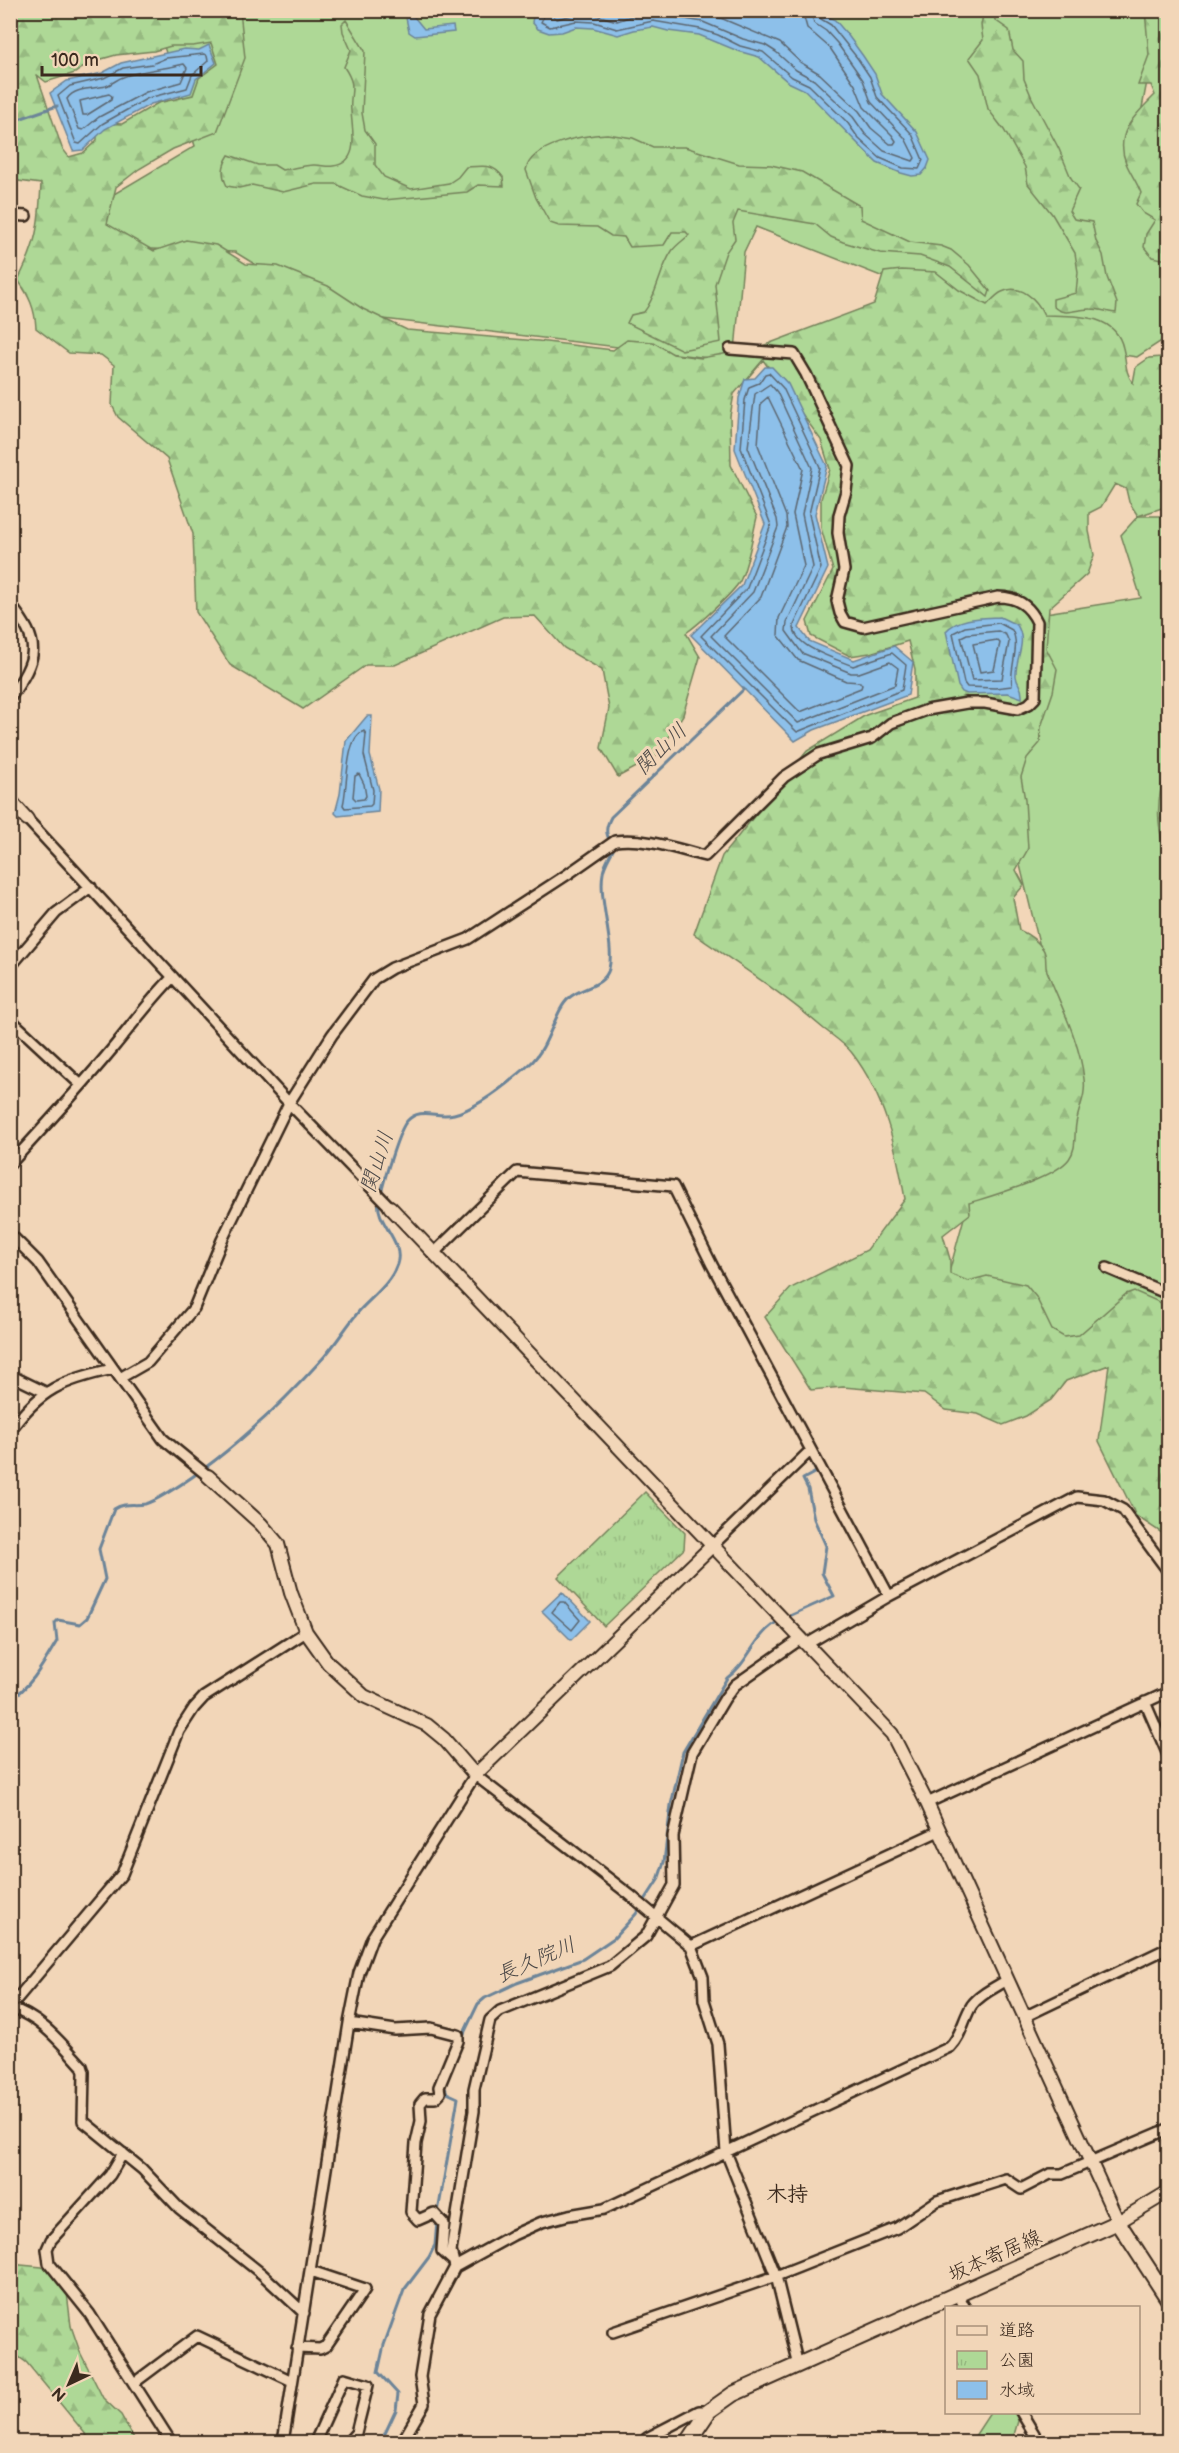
<svg xmlns="http://www.w3.org/2000/svg" width="1179" height="2453" font-family="'Balsamiq Sans','Klee One',sans-serif">
<defs>
<pattern id="forest-firs" width="22" height="20" patternUnits="userSpaceOnUse" patternTransform="scale(1.5)"><rect width="22" height="20" fill="#aed896"/><path d="M5 1l3.5 6h-7zM16 11l3.5 6h-7z" fill="#97ba81"/></pattern>
<pattern id="park-tufts" width="24" height="20" patternUnits="userSpaceOnUse" patternTransform="scale(1.5)"><rect width="24" height="20" fill="#aed896"/><path d="M3 7l-1-3M5 7V3M7 7l1-3M15 17l-1-3M17 17v-4M19 17l1-3" fill="none" stroke="#97ba81"/></pattern>
</defs>
<rect width="100%" height="100%" fill="#f2d6b8"/>
<filter id="ink" filterUnits="userSpaceOnUse"><feTurbulence type="fractalNoise" baseFrequency=".0167" numOctaves="2"/><feDisplacementMap in="SourceGraphic" scale="12" xChannelSelector="R" yChannelSelector="G"/><feConvolveMatrix kernelMatrix="1 2 1 2 8 2 1 2 1" color-interpolation-filters="sRGB"/></filter>
<g filter="url(#ink)">
<path fill="#aed896" stroke="#74815a" stroke-width="1.5" d="M1149,10L1155,39L1135,145L1159,200L1168,262V333L1160,342L1137,357L1116,354L1003,324L756,227L744,252L734,361L334,313L235,252L96,247L114,194L195,146L161,37L179,11Z
M1138,516H1168V1328L1077,1347L947,1280L968,1203L1074,1086L1008,816L1046,613L1141,598L1121,535Z
M990,2413H1016L1018,2421L1012,2442H971Z"/>
<path fill="url(#forest-firs)" stroke="#74815a" stroke-width="1.5" fill-rule="evenodd" d="M984,10L994,11L995,20L1009,30L1013,50L1023,61L1024,79L1032,98L1059,149L1071,178L1079,189L1069,211L1074,219L1092,222L1096,241L1103,255L1107,277L1117,303L1116,313C1108,312 1099,309 1091,309C1076,308 1065,318 1053,306V299L1076,293L1078,272L1075,253L1052,214L1028,184L1025,167L1004,130L988,109L980,74L969,58L983,40L981,25Z
M11,11H240L245,58L217,132L173,149L139,169L116,187L107,224L154,251L186,240L216,245L246,264L278,266L328,286L363,309L407,330L538,341L613,350L627,340L653,342L673,354L701,358L757,348L874,304L884,272L902,270L936,272L959,290L987,305C991,301 997,294 1002,292C1020,283 1037,299 1044,315C1072,316 1115,312 1123,348C1127,362 1124,371 1133,383L1136,367L1149,358L1162,357L1168,348V506L1138,516L1129,502L1126,489L1115,484L1101,507L1089,513V531L1094,555L1087,574L1049,608L1046,648L1057,669L1053,692L1041,727L1040,743L1027,758L1021,777L1025,800L1028,849L1016,870L1024,885L1013,898L1019,930C1028,934 1037,940 1043,949C1048,957 1044,964 1047,971C1061,1006 1080,1042 1084,1079C1086,1095 1080,1105 1077,1119C1073,1133 1078,1147 1069,1159C1055,1178 991,1196 969,1203L970,1214L943,1235L950,1259V1274L968,1281L987,1276L1026,1285L1036,1297L1052,1330L1064,1337L1079,1335L1126,1294L1134,1291L1168,1306V1532L1165,1535L1136,1516L1099,1441L1109,1365L1066,1381L1051,1400L1026,1416L1003,1425L978,1414L946,1410L924,1394L843,1387L811,1390L765,1317L791,1288L867,1250L905,1199C896,1147 885,1096 852,1053C845,1044 833,1036 824,1029C783,994 738,964 694,934L722,856L807,751L866,715L915,698V669L908,641L870,653L850,656L811,636L807,621L833,570L821,528V499L830,469L821,440L763,360L734,394L730,416L731,465L757,517C752,537 749,562 740,581C733,593 699,624 686,633L700,657L683,715L657,756L618,777L601,748L609,708L602,670L564,648L535,616L503,617L395,665H366L303,709L230,665L196,612L193,534L167,459L118,417L112,405L114,365L101,355L69,353L36,328C35,308 29,296 18,280C37,243 39,225 41,184L11,180ZM211,43L218,64L199,78L193,95L158,103L122,124L102,123L97,128V140L83,153L69,157L62,148L37,75L46,82L75,73L91,62L116,55L154,51L171,46H193Z
M1145,11H1168V260L1152,257L1144,247L1146,234L1155,220L1143,213L1136,204L1141,193C1137,182 1130,173 1126,163C1114,133 1135,115 1155,95L1151,85H1138L1149,55Z
M346,20L365,51L362,113L365,130L375,144V165L384,177L411,189L449,183L458,177L466,167C483,167 491,162 503,177L504,186L478,185L467,192L384,200L362,196L336,184H316L283,192L252,185L239,188L227,186C221,174 222,166 229,155L258,165H274L282,170C293,169 303,165 314,165C321,165 327,167 333,166C361,163 352,130 351,111C349,90 358,88 344,67L351,50L343,32L342,24Z
M607,134L633,138L653,147H685L739,164L771,165L802,172L860,206L861,219L910,242L941,246L951,250L969,265L990,291L988,297L950,267L920,256L880,253L843,242L831,237L815,224L738,211L733,223L735,239L726,252L715,284L721,342L682,350L627,323L631,315L644,312C657,296 659,270 672,251C676,245 684,240 689,235L686,232H672L664,245L630,247L624,237L611,236L597,227L559,226L550,223L536,198L526,170C531,144 584,135 607,134Z
M1168,766V866C1158,829 1153,803 1168,766Z
M10,2264L42,2267L51,2271L67,2293L71,2326L80,2352L103,2398L121,2415L136,2442H92L27,2363L11,2351Z"/>
<path fill="url(#park-tufts)" stroke="#74815a" stroke-width="1.5" d="M645,1492L685,1533L684,1549L604,1626L558,1577Z"/>
<path fill="#8dc0ea" stroke="#6c8498" stroke-width="1.5" d="M560,10L823,11L825,15L835,20L847,34L863,56L875,74L882,94L917,132L930,160L927,168L921,175L912,176L901,173L877,163L805,90L788,82L759,57L738,51L699,35L668,31L653,27L634,30L618,35L593,28L576,27L562,32L549,33L538,29L532,22L533,17L541,13Z
M410,12L424,29L453,26L454,32L415,36L409,32L406,18Z
M209,45L216,63L196,79L191,93L151,104L105,129L83,150L73,151L50,93L67,81L102,73L121,63L184,49L199,50Z
M765,367H772L788,384L827,466L815,514L828,568L799,628L809,641L854,660L894,646L913,662L908,695L814,730L795,741L691,635L742,585L765,524L735,449L739,398L745,379L755,378Z
M1000,617L1017,625C1028,643 1015,657 1016,676C1017,686 1023,685 1022,698L1008,693L967,694L962,692L958,686L946,631C959,617 982,618 1000,617Z
M367,716H372L370,755L379,789L378,812L338,816L335,813L340,794L346,741Z
M562,1592L590,1621L571,1640L542,1611Z"/>
<g fill="none" stroke-linecap="round" stroke-linejoin="round">
<path stroke="#5c6670" stroke-width="1.5" d="M547,10L541,22L550,27L576,21L594,22L617,29L653,21L700,29L718,35L740,46L763,52L792,77L809,85L847,122L859,139L880,158L903,168L919,169L923,160L912,134L877,97L870,77L858,59L831,25L821,19L818,10
M555,10L554,17L557,19L576,14L596,15L617,21L632,16L655,14L703,22L743,39L765,45L776,52L796,70L814,80L853,117L865,134L884,151L913,161L915,158L905,138L871,102L863,80L837,43L826,31L814,23L811,10
M692,10L723,19L780,43L800,62L820,74L859,111L871,128L890,144H894L896,141L892,135L864,107L855,85L830,48L807,28L802,10
M204,54L207,56L208,61L192,75L187,88L148,98L102,124L80,144L76,143L58,96L70,86L104,78L123,68L152,64L166,58Z
M184,64L187,68L181,82L146,92L99,117L83,130L79,129L67,99C75,87 94,89 106,86C112,84 117,79 123,77C142,70 165,69 184,64Z
M109,94L112,96L111,100L87,115H83L80,101Z
M769,373L783,388L820,467L809,514L821,568L794,625C792,647 836,659 853,666L892,653L906,665L902,690L797,732L701,636L747,588L771,525L741,448L745,400L749,387L759,383L765,374Z
M770,384L777,392L812,468L802,514L813,567L787,622L786,631L802,653L851,673H859L890,662L898,668L895,685L798,723L711,636L753,592L778,527L777,519L748,447L755,394Z
M768,397L803,469L793,514L804,566L779,618L778,635L798,660L846,681L860,682L862,685L861,688L800,712L724,636L761,597L787,527L786,516L758,445L761,403Z
M999,623L1012,630C1021,647 1009,667 1012,686L995,688L967,687L964,683L953,633L965,627Z
M998,631L1006,635L1009,642L1002,679L972,680L961,637L967,634Z
M997,640L1000,643L994,670L980,672L973,644Z
M364,731L366,734L364,755L373,790L372,804L370,806L345,808L343,805C348,787 345,737 364,731Z
M359,774L364,784L366,796L364,799L356,800L353,797L355,776Z
M560,1602H564L580,1620L572,1630L552,1612Z"/>
<path stroke="#6c8498" stroke-width="3" d="M10,122L57,106
M381,1194C384,1180 399,1129 407,1121C421,1106 437,1119 454,1114C479,1108 511,1081 530,1064C550,1046 554,1011 569,998C581,987 604,987 609,969C615,944 598,899 603,873C604,865 610,856 614,848C606,836 604,830 611,817L744,689
M785,1618L834,1596L822,1573L826,1546L814,1519L808,1489L803,1479L816,1472L811,1461
M10,1699C31,1688 45,1661 57,1641L55,1623L58,1620L80,1624L87,1618L105,1579L99,1549L114,1509C125,1502 134,1506 145,1504C153,1502 162,1496 169,1492C227,1457 279,1407 324,1357C337,1342 347,1325 360,1310C373,1296 391,1283 397,1264C405,1241 374,1222 379,1200
M462,2043L465,2031L478,2004L485,1998L517,1983L583,1959L614,1938L636,1914L658,1880L664,1862L671,1805L683,1752L727,1678C749,1663 755,1633 779,1621
M438,2212L458,2098L447,2093L444,2085
M381,2442L396,2410L398,2394L378,2372L384,2345L404,2290L429,2257L435,2245L437,2221"/>
<defs>
<path id="minor" d="M10,215L26,216
M10,604C42,644 38,657 10,698
M27,819L289,1103L390,1207
M10,967L56,913L91,887
M10,1019L81,1085
M10,1164C45,1126 80,1088 113,1048C133,1024 150,1000 173,977
M10,1234L38,1262L163,1439L208,1476
M433,1254L517,1172L673,1186L712,1265L889,1596
M1107,1268L1168,1294
M10,1375L45,1392
M120,1378L148,1362L194,1308L222,1240L289,1103L332,1035L374,979L392,968L468,939L568,874L615,841C644,837 677,849 705,856L784,777L819,754L872,738L891,723L927,710L967,703H985L1018,709L1029,704L1035,698L1037,622C1029,605 1017,597 998,597L863,627L845,622L840,613L837,601L844,570L838,533L839,515L846,491L849,466L806,374L794,354L730,349
M10,1431C40,1389 63,1380 113,1369
M713,1545L811,1450
M807,1644L889,1596L1077,1497L1104,1500L1123,1510L1168,1571
M1145,1702L1168,1755
M927,1803L1168,1692
M691,1946L939,1831
M10,2007L122,1874L179,1731L194,1708L204,1697L306,1632
M10,2008C40,2016 62,2044 82,2066L84,2072L83,2121L142,2169L179,2208L262,2274L304,2313
M1024,2017L1168,1948
M349,2023L395,2030L431,2028L458,2035V2041L439,2087L440,2093L435,2098H425L420,2104L421,2121L416,2143L411,2212L418,2220L434,2213L444,2224L442,2251L452,2260
M123,2153L110,2175L51,2240L47,2249L49,2263L89,2313L171,2442
M455,2267L451,2251L474,2111V2089L490,2020L500,2011L610,1966L646,1936L674,1885L673,1836L692,1753L725,1698L735,1685L802,1638
M958,2294L965,2308
M613,2332L776,2276L897,2228L937,2201L1006,2179L1021,2189L1050,2174H1062L1168,2129
M297,2348L320,2349L326,2346L365,2289L311,2271
M134,2383L197,2336L292,2381
M1021,2412L1039,2442
M283,2442L349,2023L359,1973L372,1938L475,1775L630,1895L691,1946L703,1977L704,2000L718,2044L726,2152L776,2276L798,2365
M315,2442L344,2378L368,2385L356,2433L348,2442
M402,2442L424,2404L420,2377L430,2314L455,2267L513,2235L542,2222L569,2215L604,2209L950,2047C962,2035 963,2019 972,2005C980,1994 996,1987 1007,1980
M646,2442L647,2438L699,2411H709"/>
<path id="tertiary" d="M10,800L27,819
M390,1207L892,1734L927,1803L1118,2222L1168,2192
M208,1476L261,1524L278,1544L291,1593L306,1632L328,1663L364,1696L427,1725L444,1739L475,1775L713,1545"/>
<path id="secondary" d="M688,2442L709,2411L733,2394L1118,2222L1168,2299"/>
</defs>
<use href="#minor" stroke="#3b2a1e" stroke-width="14"/>
<use href="#tertiary" stroke="#3b2a1e" stroke-width="16"/>
<use href="#secondary" stroke="#3b2a1e" stroke-width="18"/>
<use href="#minor" stroke="#f2d6b8" stroke-width="9"/>
<use href="#tertiary" stroke="#f2d6b8" stroke-width="12"/>
<use href="#secondary" stroke="#f2d6b8" stroke-width="14"/>
</g>
</g>
<g text-anchor="middle" dominant-baseline="central" stroke-width="6" stroke-linejoin="round" paint-order="stroke">
<g font-size="20" fill="#3b2a1e" stroke="#f2d6b8">
<text transform="translate(995 2256) rotate(-24)">坂本寄居線</text>
</g>
<g font-size="21" font-style="italic" fill="#4b4847" stroke="#f2d6b8">
<text transform="translate(661 749) rotate(-44)">関山川</text>
<text transform="translate(377 1162) rotate(-72)">関山川</text>
<text transform="translate(536 1960) rotate(-23)">長久院川</text>
</g>
<g font-size="21" font-weight="bold" fill="#3b2a1e" stroke="#f2d6b8">
<text x="787" y="2194">木持</text>
</g>
</g>
<rect width="1179" height="2453" fill="none" stroke="#f2d6b8" stroke-width="36"/>
<rect x="18" y="18" width="1143" height="2417" fill="none" stroke="#3b2a1e" stroke-width="2" filter="url(#ink)"/>
<rect x="945" y="2306" width="195" height="108" fill="#f2d6b8" stroke="#a9917a" stroke-width="1.5"/>
<rect x="957" y="2326" width="30" height="9" fill="#f2d6b8" stroke="#a9917a" stroke-width="1.5"/>
<text x="999" y="2336" font-size="18" fill="#3b2a1e">道路</text>
<rect x="957" y="2351" width="30" height="18" fill="url(#park-tufts)" stroke="#a9917a" stroke-width="1.5"/>
<text x="999" y="2366" font-size="18" fill="#3b2a1e">公園</text>
<rect x="957" y="2381" width="30" height="18" fill="#8dc0ea" stroke="#a9917a" stroke-width="1.5"/>
<text x="999" y="2396" font-size="18" fill="#3b2a1e">水域</text>
<g transform="translate(69 2384) rotate(224)" stroke="#f2d6b8" stroke-width="4.5" paint-order="stroke">
<path d="M0-4.5L10 22L0 15L-10 22Z" fill="#3b2a1e"/>
<text y="-9" font-size="16" font-weight="bold" text-anchor="middle" fill="#3b2a1e">N</text>
</g>
<path d="M42 66v9h159v-9" fill="none" stroke="#3b2a1e" stroke-width="3"/>
<text x="51" y="66" font-size="18" fill="#3b2a1e" stroke="#f2d6b8" stroke-width="4.5" paint-order="stroke">100 m</text>
</svg>
